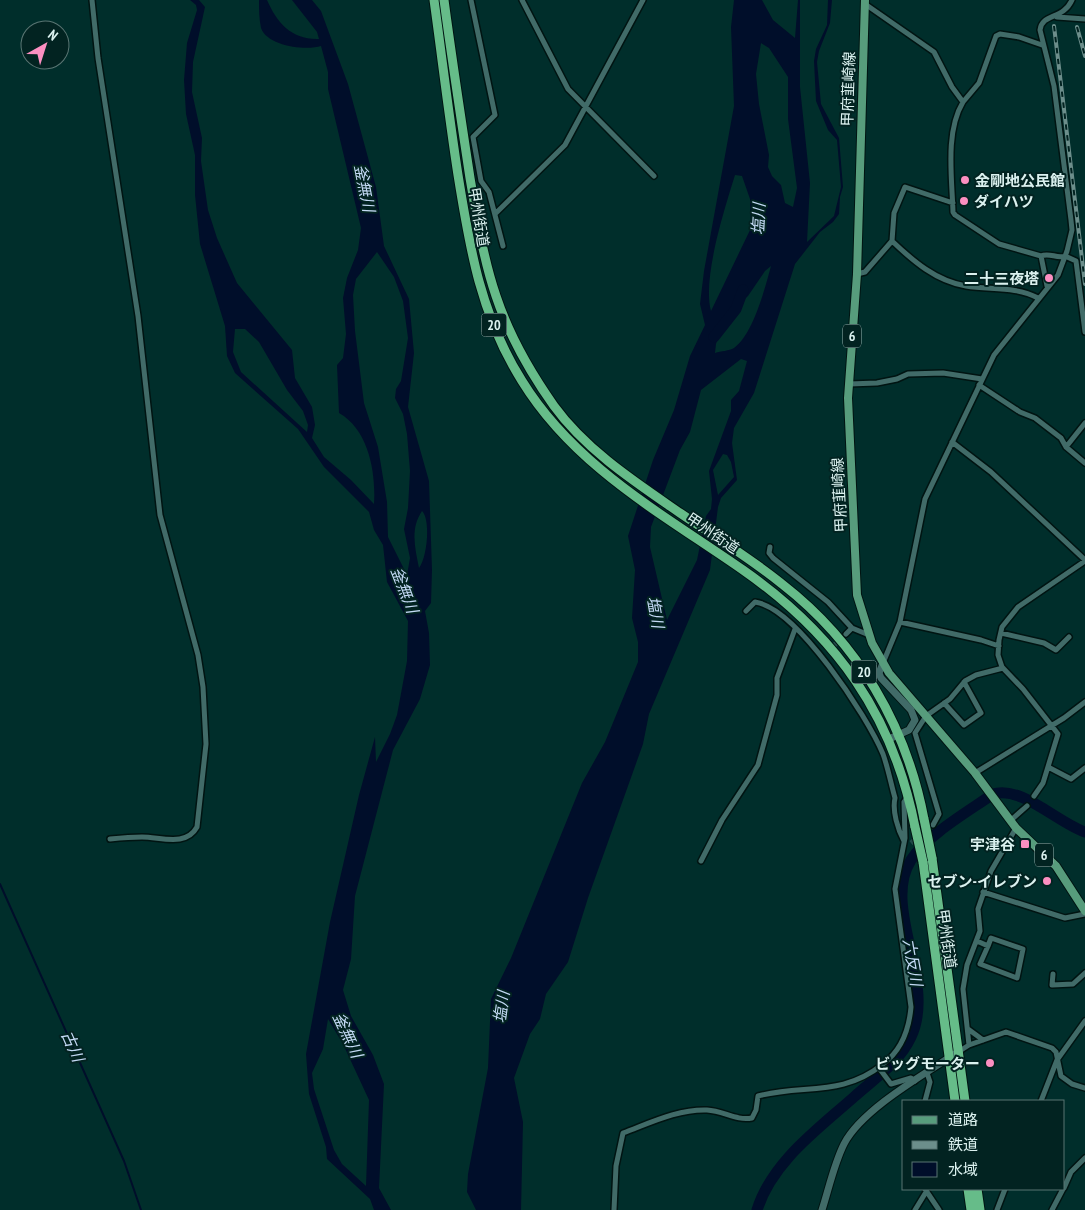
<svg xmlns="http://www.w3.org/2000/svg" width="1085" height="1210" font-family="'PT Sans Narrow','Noto Sans JP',sans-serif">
<rect width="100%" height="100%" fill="#002e2b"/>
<path fill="#000e2a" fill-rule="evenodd" d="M190,0H199L205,7L193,62L192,92L202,138L201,161L208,210L217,238L237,283L292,350L295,378L312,407L315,425L312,438L324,457L351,480L374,504C376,473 369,430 339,413L337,365L343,358L346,334L343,298L347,278L358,250L361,228L328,89V72L321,46C306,51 267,46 261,28C259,19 259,9 259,0H267C277,23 292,40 319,39L317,32L292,0H312L321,11L348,84L376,187L384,246L409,299L414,353L408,407L429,481L432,570L431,603L425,611L429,633L430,665L420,699L393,750L355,896L351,959L343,990L351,1016L373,1055L384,1084L379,1188L391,1210H374L370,1199L327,1159L326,1147L309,1094L306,1054L330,922L359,795L375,737L376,762L390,734L397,715L407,661L408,621L387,582L383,545L374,530L369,512L324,467L298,429L235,373L227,356L225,326L200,244L195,195V155L186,114L184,80L187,43L197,10L196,5ZM377,252L394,277L403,301L408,338L401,381L396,389L395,398L403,414L407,434L410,471L408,508L404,529L410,558L407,575L388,537L387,502L378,447L364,403L355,331L353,295L356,279ZM235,329H245L259,342L287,390L303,411L308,425L307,432L241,372L233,352ZM422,511C431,520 427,558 419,568C415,548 410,529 422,511ZM328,1019L343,1044L369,1100L366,1186L342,1164L334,1150L314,1089L312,1073L323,1049Z
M734,0H762L773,20L795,38L798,0H800V87L810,183L807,242L834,216L841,187L837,140L828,130L816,101L814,61L816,49L827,25L828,0H832L830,23L819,51L817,62L821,104L839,138L843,187L840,197L839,214L833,222L820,232L795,264L754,393L734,428L732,443L737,480L721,498L718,507L710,570L649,714L643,744L588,898L568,962L546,994L540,1019L530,1034L514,1078L523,1122L521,1210H476L467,1192L468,1174L488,1068L491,999L511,958L582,783L605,742L638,662V642L632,618L635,570L628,536L653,460L674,410L690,356L705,325L700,304L704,271L734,106L731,27ZM761,43L769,48L788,77V119L797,188L793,207L785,203L781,185L772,176L768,167L769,155L759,104L756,74ZM735,175L742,176L750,199L751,228L711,311C702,278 725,208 735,175ZM771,266C765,288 753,335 734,348C729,351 721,351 715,353L716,344L725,317L748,296L765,271ZM741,359L747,361L739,391L731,400V411L709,471L712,499L711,509L706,516L697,560L667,620L650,547L651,527L680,450L690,432L701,390ZM723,454L727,455L731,462L734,477L718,495L713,470Z"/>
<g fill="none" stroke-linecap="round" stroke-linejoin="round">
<path stroke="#000e2a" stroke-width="2" d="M0,884L124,1161L141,1210"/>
<path stroke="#000e2a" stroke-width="11" d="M714,337L736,309L743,290
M757,1210C772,1162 818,1129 854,1097C875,1078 899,1063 911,1037C937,982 881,907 911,860C927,835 969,811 993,794C1021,785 1058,823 1085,832"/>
<path stroke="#214b48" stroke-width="5" stroke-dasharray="5 2.5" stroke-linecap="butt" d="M827,652L846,634
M911,843L927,830"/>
<defs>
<path id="street" d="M92,0L98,58L138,316L160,515L198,655L203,687L206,744L197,827C186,847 161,837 142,837C131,837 120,838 110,839
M471,0L495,115L473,137L481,181L489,192L503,246
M522,0L568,89L654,176
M865,4L934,52L952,87L963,102C945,132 952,178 953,212L955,215L999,244L1041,256L1047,286
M1057,17L1085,19
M963,102L979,83L996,36L1000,34L1019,37L1042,45
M496,213L565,145L643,0
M892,241C913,261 936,281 966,286C991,290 1015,286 1038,298
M1041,256C1049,252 1057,259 1065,256L1076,261L1085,332
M857,274L865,272L892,241L894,213L905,187L953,203
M849,384L877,383L897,379L908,374L943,373L982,379
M979,385L1020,412L1035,418L1061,438L1066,447L1085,463
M952,442L991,472L1085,560
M1066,447L1085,423
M770,547L769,553L773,558L828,602L852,628L869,635
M746,611L755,602C797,608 867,716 883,754C888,768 891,784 895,798C892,811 898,830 904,841
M900,622L981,640L999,646
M1001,633L1044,643L1056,650L1069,637
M846,634L852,628
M883,663L900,622L925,499L994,355L1058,275L1067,251L1072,230L1071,220L1054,86L1040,30C1042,13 1063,20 1072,0
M944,703L964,725L981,713L964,682
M1048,767L1071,779L1085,768
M975,773L1064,718L1085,702
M1034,796L1043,783L1058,734L1023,689L1002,667L998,655L999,640L1002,627L1018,607L1085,561
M1010,821L1027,806
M933,825L939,814L915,733L926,716L950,699L965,681L976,675L1003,668
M701,861L722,820L758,765L777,695V678L795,629
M983,892L1065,918L1085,914
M977,941L988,946L991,938L1023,949L1017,978L980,964L988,946
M1053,974L1052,985L1073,984L1085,973
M968,1029L983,1040
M969,1045L963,989L967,965L980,931L978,909L991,871L1016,828
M958,1052L969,1045L1006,1032L1052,1048L1056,1052L1061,1076L1072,1084L1085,1088
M879,1068L891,1084L911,1078L915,1081
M925,1101L930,1082L927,1073
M1041,1101L1057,1060L1085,1021
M1064,1188L1071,1172L1085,1158
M925,1189L939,1210
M614,1210L616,1166L623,1133C650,1123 678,1109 707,1110C724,1111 736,1121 752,1118L756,1110L758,1096C805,1084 842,1097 883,1064C902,1050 909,1030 911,1007L895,889L905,838L904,802L907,798
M915,1210L926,1192
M997,1210L1005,1189
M1052,1210L1063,1189"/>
<path id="secondary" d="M883,663L879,673L881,678L911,710L915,720L909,730L889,739
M822,1210C829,1188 834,1164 844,1144C862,1109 925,1074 958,1052"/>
<path id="primary" d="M865,0L857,274L848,398L857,595L872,643L889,673L975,773L1016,828L1056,866L1085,911"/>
<path id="highway" d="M434,0C442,58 449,117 458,175C470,250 481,316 522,381C575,467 663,514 743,570C836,635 893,715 915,827
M444,0C452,60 461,119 470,178C477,218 483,258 496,296C509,335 530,372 554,406C586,450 635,482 680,513C714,536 750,558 782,584C858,643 906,725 924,819
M932,858L965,1101
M923,862L955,1101
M968,1189L971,1210
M977,1189L980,1210"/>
</defs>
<use href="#street" stroke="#001412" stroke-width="8"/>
<use href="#secondary" stroke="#001412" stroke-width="9"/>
<use href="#primary" stroke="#001412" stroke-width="10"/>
<use href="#highway" stroke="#001412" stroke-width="11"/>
<use href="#street" stroke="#416b68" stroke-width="5"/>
<use href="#secondary" stroke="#416b68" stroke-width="7"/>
<use href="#primary" stroke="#579c7c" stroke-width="8"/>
<use href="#highway" stroke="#66bc89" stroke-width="9"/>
<defs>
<path id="rail" d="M1054,26L1085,284
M1077,27L1085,56"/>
</defs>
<use href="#rail" stroke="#6c8e8b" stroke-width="4"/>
<use href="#rail" stroke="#022321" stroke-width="2" stroke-dasharray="5.5" stroke-linecap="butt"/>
<defs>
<path id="highway-bridge" d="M924,819L932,858
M915,827L923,862"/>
</defs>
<use href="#highway-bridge" stroke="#001412" stroke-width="11" stroke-linecap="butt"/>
<use href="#highway-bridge" stroke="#66bc89" stroke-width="9"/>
</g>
<g fill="#fc8fc1" stroke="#022321" stroke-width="2">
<circle cx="965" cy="180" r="5"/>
<circle cx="964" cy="201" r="5"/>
<circle cx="1049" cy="278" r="5"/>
<rect x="1020" y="839" width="10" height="10" rx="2.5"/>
<circle cx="1047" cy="881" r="5"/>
<circle cx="990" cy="1063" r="5"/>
</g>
<g text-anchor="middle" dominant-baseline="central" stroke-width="4" stroke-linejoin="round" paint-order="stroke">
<g fill="#022321" stroke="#9ab3b1" stroke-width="1">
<rect x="481.5" y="313.5" width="25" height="23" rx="4"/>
<rect x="843" y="324.5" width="18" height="23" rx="4"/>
<rect x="851.5" y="660.5" width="25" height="23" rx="4"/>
<rect x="1035" y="843.5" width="18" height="23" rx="4"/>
</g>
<g font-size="14" font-weight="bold" fill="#dbf1ef">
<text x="494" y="325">20</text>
<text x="852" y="336">6</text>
<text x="864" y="672">20</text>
<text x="1044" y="855">6</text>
</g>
<g font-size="15" fill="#dbf1ef" stroke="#022321">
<text transform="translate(848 89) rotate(-88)">甲府韮崎線</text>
<text transform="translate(479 217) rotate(81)">甲州街道</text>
<text transform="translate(839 495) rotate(-93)">甲府韮崎線</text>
<text transform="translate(713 533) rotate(34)">甲州街道</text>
<text transform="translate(947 939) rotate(82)">甲州街道</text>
</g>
<g font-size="15" font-weight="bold" fill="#dbf1ef" stroke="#022321" text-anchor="end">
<text x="975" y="180" text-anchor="start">金剛地公民館</text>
<text x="974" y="201" text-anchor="start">ダイハツ</text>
<text x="1039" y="278">二十三夜塔</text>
<text x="1015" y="844">宇津谷</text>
<text x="1037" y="881">セブン-イレブン</text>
<text x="980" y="1063">ビッグモーター</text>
</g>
<g font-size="16" font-style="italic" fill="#c4daf5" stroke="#022321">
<text transform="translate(365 188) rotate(79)">釜無川</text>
<text transform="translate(758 219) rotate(-87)">塩川</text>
<text transform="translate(405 590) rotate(69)">釜無川</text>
<text transform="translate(656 612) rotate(80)">塩川</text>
<text transform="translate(913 962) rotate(80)">六反川</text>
<text transform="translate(501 1007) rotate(-82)">塩川</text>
<text transform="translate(348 1035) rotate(65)">釜無川</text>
<text transform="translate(73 1046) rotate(66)">古川</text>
</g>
</g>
<rect x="902" y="1100" width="162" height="90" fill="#022321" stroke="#597573"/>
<rect x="912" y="1116" width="25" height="8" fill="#579c7c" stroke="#597573"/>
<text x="948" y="1125" font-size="15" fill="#dbf1ef">道路</text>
<rect x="912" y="1141" width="25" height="8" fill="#6c8e8b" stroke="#597573"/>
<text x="948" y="1150" font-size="15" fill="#dbf1ef">鉄道</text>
<rect x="912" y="1162" width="25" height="15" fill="#000e2a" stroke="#597573"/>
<text x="948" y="1175" font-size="15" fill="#dbf1ef">水域</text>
<g transform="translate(45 45) rotate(39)"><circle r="24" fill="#022321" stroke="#597573"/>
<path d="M0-4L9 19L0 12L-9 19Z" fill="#fc8fc1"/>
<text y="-8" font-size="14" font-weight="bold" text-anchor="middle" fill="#dbf1ef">N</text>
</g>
</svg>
